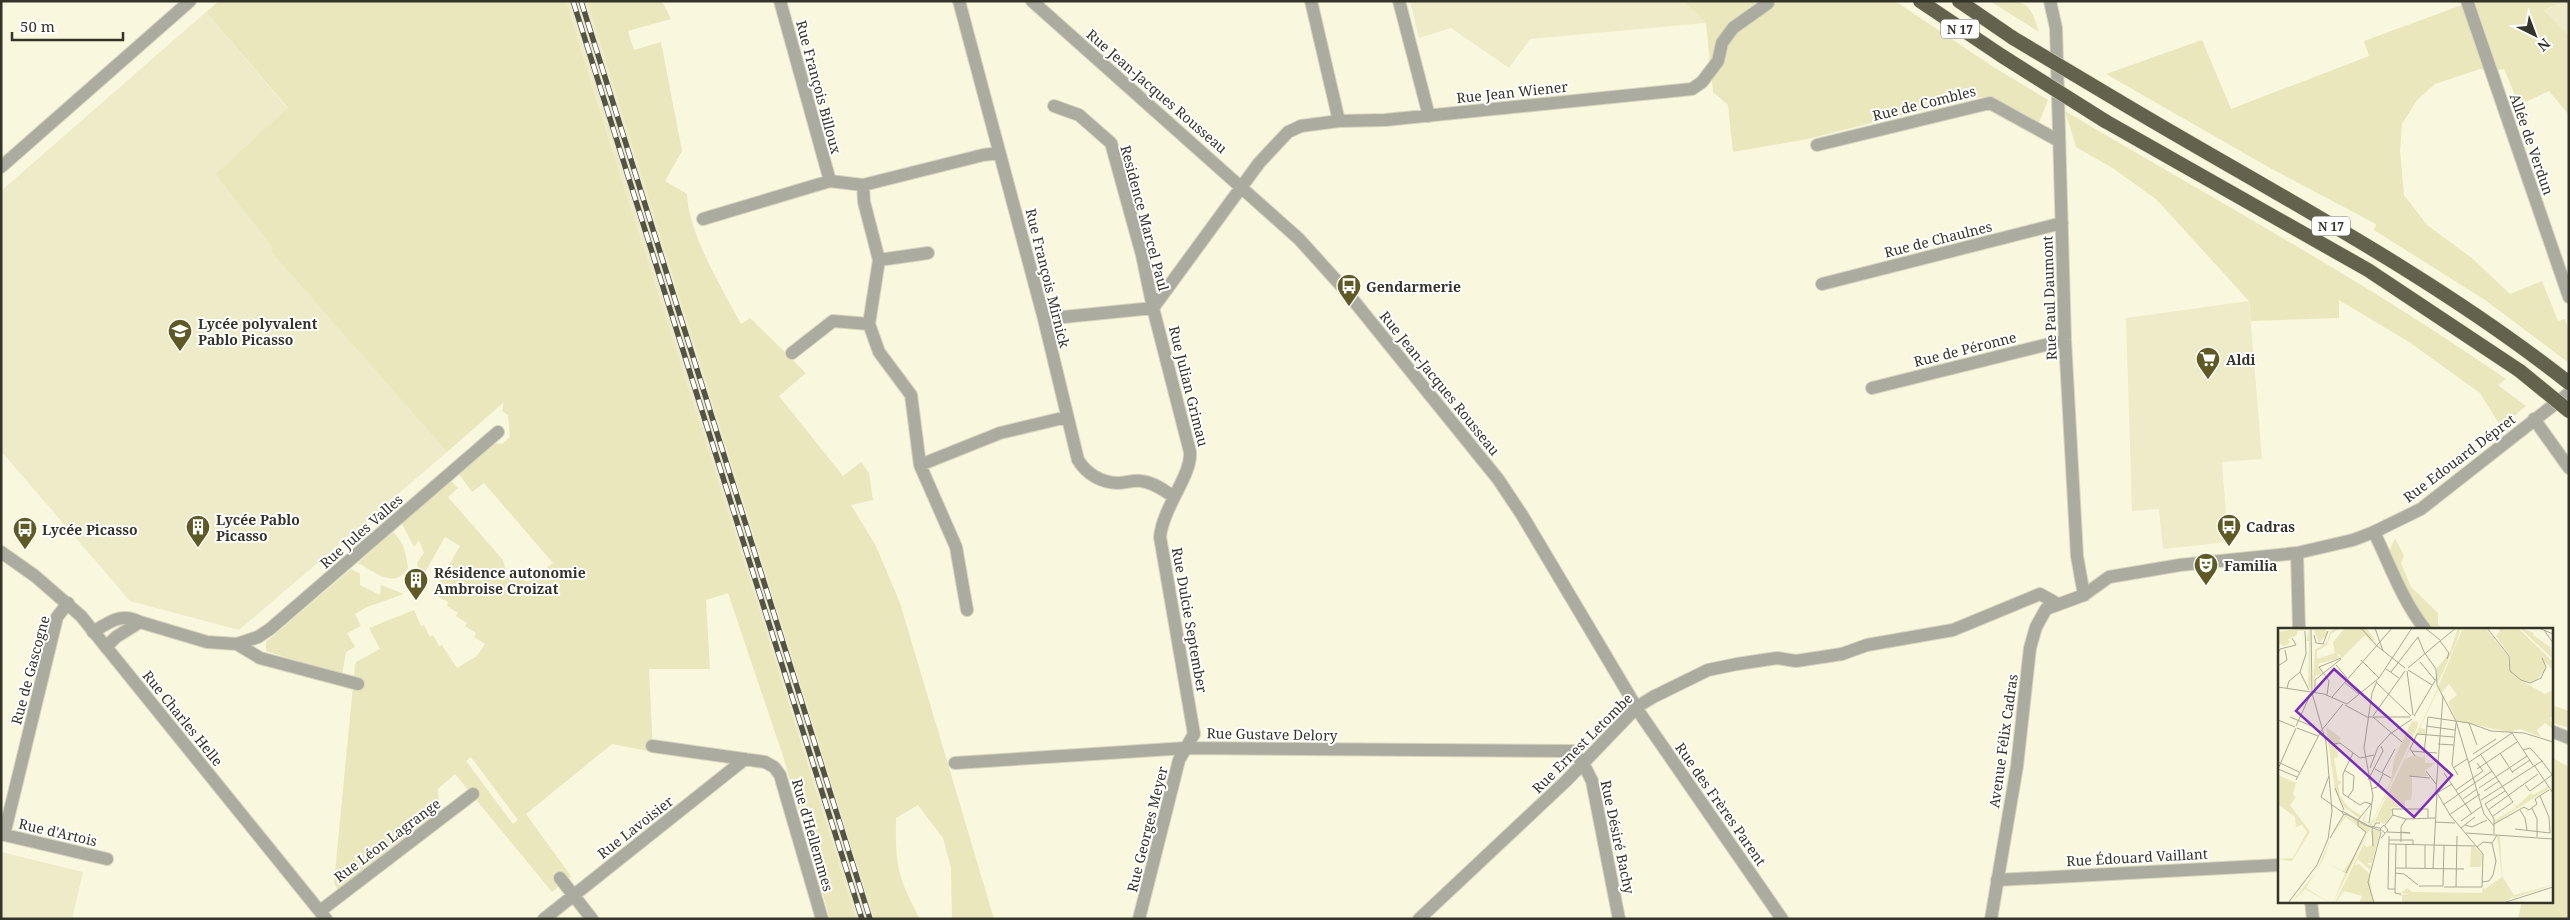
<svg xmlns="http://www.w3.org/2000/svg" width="2570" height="920" font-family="'Noto Serif',serif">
<rect width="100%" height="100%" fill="#f9f7dd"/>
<path fill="#eeebc9" d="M566,1H587L874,919H856L801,740L671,339Z
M1410,1H1683L1706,23L1530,39L1509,68L1451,28L1419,38Z
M2569,1V36L2544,10Z
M206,12L288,109L215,174L273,246L271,252L447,452L239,630L130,601L1,451V191Z
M2249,301L2262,459L2222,462L2228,542L2163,549L2159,509L2132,511L2126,318Z
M1,852L83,872L72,919H1Z"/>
<path fill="#eae7bc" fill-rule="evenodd" d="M219,1H566C660,308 762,612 856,919H830L783,756L728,593L706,600L710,669H649L653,752L612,744L526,814L571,876L552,892L455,774L438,789L440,812L338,890L334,883L355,665L356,662L380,649L369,628L414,610L421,626L424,625L430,637L433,635L439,646L442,645L457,668L477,656L485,644L474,637L476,633L465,626L467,623L456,616L458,613L447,606L448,602L433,594L460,546L445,537L420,581L417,563L424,553L419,540L414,547L402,524L451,481L458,488L448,497L503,560L507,575L528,582L553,563L484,483L472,492L459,474L492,443L502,444L510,437L508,415L502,411L504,402L447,452L271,252L272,246L215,174L288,108L206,12ZM471,757L518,820L513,824L466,761Z
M587,1H662L671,19L628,31L634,50L661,42L682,151L665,181L687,194C688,233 723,290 741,324L750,318L806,373L779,396L843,476L861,462L869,473L873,500L851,505L876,546L900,603L994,919H952L951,868L943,838L918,805L896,818C895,865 898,878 920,919H874Z
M1683,1H1895L1995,68L2048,100L2038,125L1994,97L1969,98L1808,139L1733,152L1728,105L1713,92L1706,23Z
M1990,1C2027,1 2029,0 2039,32Z
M2477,1H2567L2544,10L2569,36V115L2549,91L2519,105L2504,69L2498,70L2475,2Z
M2462,5L2485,69H2480L2435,84L2417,100L2402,124L2400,151L2404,195L2427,225L2473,259L2510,294L2542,281L2558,321L2565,319L2569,331V363L2485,300L2374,230L2376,224L2270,168L2106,74L2202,40L2231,109L2369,56L2364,41Z
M2065,111C2213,199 2365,281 2506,379L2498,385L2526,406L2501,427L2480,393L2409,342L2339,300V318L2251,321L2249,301L2157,200L2114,169L2076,147Z
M393,532C404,542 406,554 408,568C395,590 375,572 358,563Z
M2395,538L2404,556L2401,563L2411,587L2438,613V624L2443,629H2432L2419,613L2389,552Z
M351,569L360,574V585L380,595L381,585L404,594L367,607L355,614L361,626L347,633L355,647L346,652L342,675L266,651V642Z
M2551,705L2569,711V728L2551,722Z
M2551,757L2569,767V919H2518L2522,901H2551Z"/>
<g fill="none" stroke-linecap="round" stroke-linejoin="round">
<defs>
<path id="minor" d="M780,1L830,181
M959,1L1044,319L1078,460C1087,474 1100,482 1117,483C1125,483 1133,480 1141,481C1153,482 1163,490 1173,496
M1032,1L1299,239L1345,290L1498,479L1522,515L1641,715L1782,919
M1311,1L1339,121
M1399,1L1429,116
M2050,1L2056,28L2065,340L2077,556L2084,595
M2467,1L2569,297
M1054,106L1079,115L1111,143L1142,255L1153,308L1190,452C1192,475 1163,507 1160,537L1194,734L1179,760L1139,919
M1817,145L1990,103L2059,141
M1,167L190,1
M863,185L864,202L879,260L869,324
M703,219L830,181L863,185L983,155L999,153
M879,260L928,253
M1822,284L2062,223
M1153,308L1259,163L1288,132L1301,126L1339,121L1385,120L1692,89L1702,82L1718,61L1722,43L1733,28L1768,3
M1044,319L1153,308
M869,324L879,352L911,395L920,465L956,547L967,610
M792,353L833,321L869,324
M1872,388L2065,340
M2534,419L2569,468
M920,465L1000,433L1067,417
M2374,532C2390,565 2402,600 2425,629
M2297,553L2299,629
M93,632C109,622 122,612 140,622L207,642L237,644L260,658L358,684
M237,644L258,637L270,629L498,432
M106,647L116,637L140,622
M2551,731L2569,738
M652,746L765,762L774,767L780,775L822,919
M955,763L1186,748L1572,751L1583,763L1592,781L1619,919
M1,834L107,859
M4,835L57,617L68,603
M560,878L592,919
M1997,880L2279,865
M2311,901L2313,919
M320,911L473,794
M544,919L745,759
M1419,919L1566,781L1637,707L1653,697L1708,670L1737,664L1777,658L1796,661L1842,654L1867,645L1953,630L2040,594L2058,604"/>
<path id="tertiary" d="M1,552L35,576L81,616L326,919
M1991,919L2017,766L2030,648L2036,627L2046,609L2084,595L2109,577L2180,565L2297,553L2353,540L2374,532L2421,509L2569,393"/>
<path id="trunk" d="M1920,1L2002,56
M1959,1L2013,38
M2117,100C2269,191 2430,273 2569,383
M2105,121L2368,270L2520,371"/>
</defs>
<use href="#minor" stroke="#d6d4bd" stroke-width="14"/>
<use href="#tertiary" stroke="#d6d4bd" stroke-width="14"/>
<use href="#trunk" stroke="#d6d4bd" stroke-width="15"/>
<use href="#minor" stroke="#ababa0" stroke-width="12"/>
<use href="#tertiary" stroke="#ababa0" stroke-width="12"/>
<use href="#trunk" stroke="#63624d" stroke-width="14"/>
<defs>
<path id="rail" d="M573,1L862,919
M581,1L870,919"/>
</defs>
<use href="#rail" stroke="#545347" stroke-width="5.5"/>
<use href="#rail" stroke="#fff" stroke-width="4" stroke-dasharray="11" stroke-linecap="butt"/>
<defs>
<path id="trunk-bridge" d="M2013,38L2117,100
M2002,56L2105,121
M2520,371L2569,411"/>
</defs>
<use href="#trunk-bridge" stroke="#d6d4bd" stroke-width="15" stroke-linecap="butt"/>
<use href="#trunk-bridge" stroke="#63624d" stroke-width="14"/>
</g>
<defs>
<symbol id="bus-pin" viewBox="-11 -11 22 30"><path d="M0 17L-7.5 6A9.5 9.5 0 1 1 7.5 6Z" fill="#5e5925" stroke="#fff"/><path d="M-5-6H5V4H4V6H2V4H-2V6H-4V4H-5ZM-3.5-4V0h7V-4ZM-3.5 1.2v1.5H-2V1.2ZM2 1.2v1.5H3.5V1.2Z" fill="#fff"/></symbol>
<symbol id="school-pin" viewBox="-11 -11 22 30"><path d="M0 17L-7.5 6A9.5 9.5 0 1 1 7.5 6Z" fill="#5e5925" stroke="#fff"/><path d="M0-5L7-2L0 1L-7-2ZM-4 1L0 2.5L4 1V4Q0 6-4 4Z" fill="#fff"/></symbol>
<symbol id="supermarket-pin" viewBox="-11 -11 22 30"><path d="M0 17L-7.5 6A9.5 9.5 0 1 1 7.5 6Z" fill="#5e5925" stroke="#fff"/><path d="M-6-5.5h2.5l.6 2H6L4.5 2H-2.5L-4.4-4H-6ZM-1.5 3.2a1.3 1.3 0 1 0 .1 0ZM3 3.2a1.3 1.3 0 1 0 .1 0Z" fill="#fff"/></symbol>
<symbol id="building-pin" viewBox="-11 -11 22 30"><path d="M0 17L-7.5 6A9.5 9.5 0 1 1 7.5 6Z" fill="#5e5925" stroke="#fff"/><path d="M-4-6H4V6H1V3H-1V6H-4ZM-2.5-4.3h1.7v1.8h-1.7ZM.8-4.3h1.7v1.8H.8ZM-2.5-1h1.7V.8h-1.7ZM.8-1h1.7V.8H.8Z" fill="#fff"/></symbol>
<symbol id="theatre-pin" viewBox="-11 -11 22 30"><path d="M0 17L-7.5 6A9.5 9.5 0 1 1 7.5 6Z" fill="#5e5925" stroke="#fff"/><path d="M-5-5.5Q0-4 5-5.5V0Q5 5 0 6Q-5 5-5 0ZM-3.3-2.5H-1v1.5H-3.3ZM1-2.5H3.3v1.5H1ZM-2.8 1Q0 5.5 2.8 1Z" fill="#fff"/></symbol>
</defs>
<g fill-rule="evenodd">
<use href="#bus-pin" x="1335" y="272" width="28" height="38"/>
<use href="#school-pin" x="166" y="317" width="28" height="38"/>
<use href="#supermarket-pin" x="2194" y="345" width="28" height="38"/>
<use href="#bus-pin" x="2215" y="512" width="28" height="38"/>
<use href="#building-pin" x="184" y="513" width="28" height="38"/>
<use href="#bus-pin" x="11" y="515" width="28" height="38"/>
<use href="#theatre-pin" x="2192" y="551" width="28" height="38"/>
<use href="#building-pin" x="402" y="566" width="28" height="38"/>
</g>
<g text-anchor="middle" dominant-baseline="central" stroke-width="4" stroke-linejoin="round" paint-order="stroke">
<g fill="#fff" stroke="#71716a" stroke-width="1">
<rect x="1941" y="19.5" width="38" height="19" rx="4"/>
<rect x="2312" y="216.5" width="38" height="19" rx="4"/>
</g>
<g font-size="12" font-weight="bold" fill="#34342a">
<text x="1960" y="29">N 17</text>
<text x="2331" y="226">N 17</text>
</g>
<g font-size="14" fill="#34342a" stroke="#fff">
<text transform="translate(819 87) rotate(75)">Rue François Billoux</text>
<text transform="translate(1157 91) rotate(41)">Rue Jean-Jacques Rousseau</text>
<text transform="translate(1512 92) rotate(-6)">Rue Jean Wiener</text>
<text transform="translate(1924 103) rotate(-14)">Rue de Combles</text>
<text transform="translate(2532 144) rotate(71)">Allée de Verdun</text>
<text transform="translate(1145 218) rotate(75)">Residence Marcel Paul</text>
<text transform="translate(1938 239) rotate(-14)">Rue de Chaulnes</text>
<text transform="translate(1048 278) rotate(76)">Rue François Mirnick</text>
<text transform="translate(2049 298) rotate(-92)">Rue Paul Daumont</text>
<text transform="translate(1965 349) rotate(-14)">Rue de Péronne</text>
<text transform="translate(1440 383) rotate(51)">Rue Jean-Jacques Rousseau</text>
<text transform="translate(1189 386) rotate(76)">Rue Julian Grimau</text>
<text transform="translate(2459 458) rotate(-37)">Rue Edouard Dépret</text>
<text transform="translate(361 531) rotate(-41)">Rue Jules Valles</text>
<text transform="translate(1190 620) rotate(80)">Rue Dulcie September</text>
<text transform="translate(30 670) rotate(-75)">Rue de Gascogne</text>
<text transform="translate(183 718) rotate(51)">Rue Charles Helle</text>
<text transform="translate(1272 734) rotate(1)">Rue Gustave Delory</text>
<text transform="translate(2003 741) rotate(-82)">Avenue Félix Cadras</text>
<text transform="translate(1582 743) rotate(-45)">Rue Ernest Letombe</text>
<text transform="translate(1721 804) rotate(55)">Rue des Frères Parent</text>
<text transform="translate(635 827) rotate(-38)">Rue Lavoisier</text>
<text transform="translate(1147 829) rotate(-76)">Rue Georges Meyer</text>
<text transform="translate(58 832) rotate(13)">Rue d'Artois</text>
<text transform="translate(813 835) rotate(74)">Rue d'Hellemmes</text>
<text transform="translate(1618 837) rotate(78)">Rue Désiré Bachy</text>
<text transform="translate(387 840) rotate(-37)">Rue Léon Lagrange</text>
<text transform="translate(2137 857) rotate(-3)">Rue Édouard Vaillant</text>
</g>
<g font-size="14" font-weight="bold" fill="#34342a" stroke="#fff" text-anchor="start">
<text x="1366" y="286">Gendarmerie</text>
<text x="198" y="323">Lycée polyvalent<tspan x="198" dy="16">Pablo Picasso</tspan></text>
<text x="2226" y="359">Aldi</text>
<text x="216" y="519">Lycée Pablo<tspan x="216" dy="16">Picasso</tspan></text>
<text x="2246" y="526">Cadras</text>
<text x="42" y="529">Lycée Picasso</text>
<text x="2224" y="565">Familia</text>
<text x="434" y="572">Résidence autonomie<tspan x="434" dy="16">Ambroise Croizat</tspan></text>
</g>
</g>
<g transform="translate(2278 628)">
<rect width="275" height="275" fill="#f9f7dd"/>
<path d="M25,0H47L50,5L41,15L36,2L32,1L33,62L30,58L31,13H28L31,2L19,3V7L10,11L12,15L6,18L0,15V4ZM57,0H62L53,6L49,17L39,23V31L57,25L55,14L67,0L89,1L97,12L92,13L87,7L64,30L60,25L61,30L40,36L44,46L38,47L35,55L37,22L49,14L52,4ZM180,0H183L178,15L159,57V40L172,24ZM185,0H207L230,28V36L232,28L218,8L222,3L218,0H240L275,34V42L267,34L266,44L259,51L252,54L242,52L267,66L275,62V87L272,90L275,101L267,95L259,102L263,109L242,101L231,104L179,93L170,74L179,67L171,56L164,64L160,59ZM242,0L256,5L255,7L272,19L275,31ZM160,60V62L142,100L147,101V106H140L127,131L137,127L145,130L147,125V135H157L147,143L150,148L130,149L134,150V166L133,172H127V180L113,179L114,188L106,196L100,193L95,197ZM134,93L140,94L139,100L93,198L84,192L90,182L86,192L92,196L97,188L108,164L106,160L109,161L113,153L116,131ZM48,99L63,110L59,117L60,129L56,130L60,152L64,154L60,158L62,168L71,180L83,187L82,191L65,178L57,162ZM0,147L18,155L15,167L18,169L12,177L32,204L14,233L0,231L15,230L29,204L24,197L18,199L17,189L0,176ZM269,159L270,161L217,195V192L238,180L235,176L239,178L253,165L255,167ZM67,187L92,200L55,275L67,245L46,233L65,243L80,223L71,216L79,222L89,205L68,189L54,207L45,232L28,260L52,275L27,261L13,275L38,244L55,205ZM93,201L86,217L89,219L94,217V202L102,203L94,235H89L93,238L92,242L80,231L77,237L81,236L91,245L95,275H81L84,268L66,263L57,275ZM219,208H222L224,248L236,267L275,257L235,270L233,267L234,270L223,275H124V268L118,267L131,266L123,265L129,260L134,264L204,265L205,259L207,261L224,249ZM193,219H197L204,226L203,239H192Z" fill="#eae7bc"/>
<path fill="none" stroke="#aaa995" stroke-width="1" d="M83,0L99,18L127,40M97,0L105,23M147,0L162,12M209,0L231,28L232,43L243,52L252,55L263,50L268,39L264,30M261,0L275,6M266,2L275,15M27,3L28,26L22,44L31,62M36,7L38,15L45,16L50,3M140,9L146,24L158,41L159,57L178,93L206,186L216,198M162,13L171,25L169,31M162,13L178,0M0,25L2,21L18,17L14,10M83,32L101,50M142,34L157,52M58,37L69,50M0,38L9,32L7,22M130,40L162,13M108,41L121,50M130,42L154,57M129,43L135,87M113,44L140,9M66,54L81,66M98,54L133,88M0,59L46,66L69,76L101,50L134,0M9,60L11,53L22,44M37,65V52L63,31M49,67L51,53L41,39L63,30M165,68L158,163L172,187L205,226L204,259H166M54,69L114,0M67,77L89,89H132M95,88L127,43M136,88L158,51M12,89L36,99M95,89L124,114M0,92L17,99M178,95L174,137L180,147M191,95L199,117M18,98L33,65M148,98L177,102M18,100L0,141L19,149M19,100L40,108M55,116L62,115L82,130L96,127M160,116L176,117M133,123L159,125M75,125L65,146V166L82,177L87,174L93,176M146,125L150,89L191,95L213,103L246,105L275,114M222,125L235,145M195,126L218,111M203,127L235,174L215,188M137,128L132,121L139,106L176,109M264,133L275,148M0,134L21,144M190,135L234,105L255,137M256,137L275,165M92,140L100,119L112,106L134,91M175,140L189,131M97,141L113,150M199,141L239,114M66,142L76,148L75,162L70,169M148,143L158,156M234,144L252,132M104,145L117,121M166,145L194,186M131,148L152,150M18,152L43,103L65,76M90,152L105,123L103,118M247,157L252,163L274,147M57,160L66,182M201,160L249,128M93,161L99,159L105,146M178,162L205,143L199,135M206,163L221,153M159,165L174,156M43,169L51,148M43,169L64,184M185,171L199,161M203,172L264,133L252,120L245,122M165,177L214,143M254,180L259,191V209M210,182L260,146M242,182L247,190L249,202M115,187L128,191L157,190M171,187L202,166M80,192L93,176M183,193L204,178M157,194L177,195M91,195L95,168L86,120L94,65L99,53M216,196L246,179L251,182L259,176L257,171L271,162M107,197L115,187L114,181H150V190M187,197L194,199L209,192M102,200L91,198L64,183L65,186L70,187L87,197L103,203M183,200L197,189M237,201L272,205L271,189L262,168M109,204L132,205L123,204M188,205L275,211M216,206V191L207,176L227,163M111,208L110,261H117M52,210L66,186M103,210L110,202L106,197L102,201L107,205M111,212H135V216M123,214V199L128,191M111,216L197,218M118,216L117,265L123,266M95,218L94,201L98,195H102M199,219L205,214L214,215L219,207M118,240L186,241M128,240V216M147,240V217M155,240L159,165M68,245L88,204L80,198V193M117,245L126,246L140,257M204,254L211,253L215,247L218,233L214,215M141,258H165L166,217M178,259L179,208M10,275L39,237L50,211L54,183L48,114L34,65L33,0M96,275L90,254L103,204M225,275L275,259"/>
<path fill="#7b2cbf" fill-opacity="0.15" stroke="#7b2cbf" stroke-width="2.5" d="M56,41L174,147L136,189L18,83Z"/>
<rect width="275" height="275" fill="none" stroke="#34342a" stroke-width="2.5"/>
</g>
<rect width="2570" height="920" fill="none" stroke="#34342a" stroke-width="5"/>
<g transform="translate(2535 35) rotate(138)" stroke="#ffffff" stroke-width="4" paint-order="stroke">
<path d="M0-4L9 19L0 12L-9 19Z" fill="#34342a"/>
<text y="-8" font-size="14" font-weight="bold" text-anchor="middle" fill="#34342a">N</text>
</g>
<path d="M12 32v8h111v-8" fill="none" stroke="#34342a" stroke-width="2.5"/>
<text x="20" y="32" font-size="15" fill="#34342a" stroke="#ffffff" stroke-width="4" paint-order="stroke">50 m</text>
</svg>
